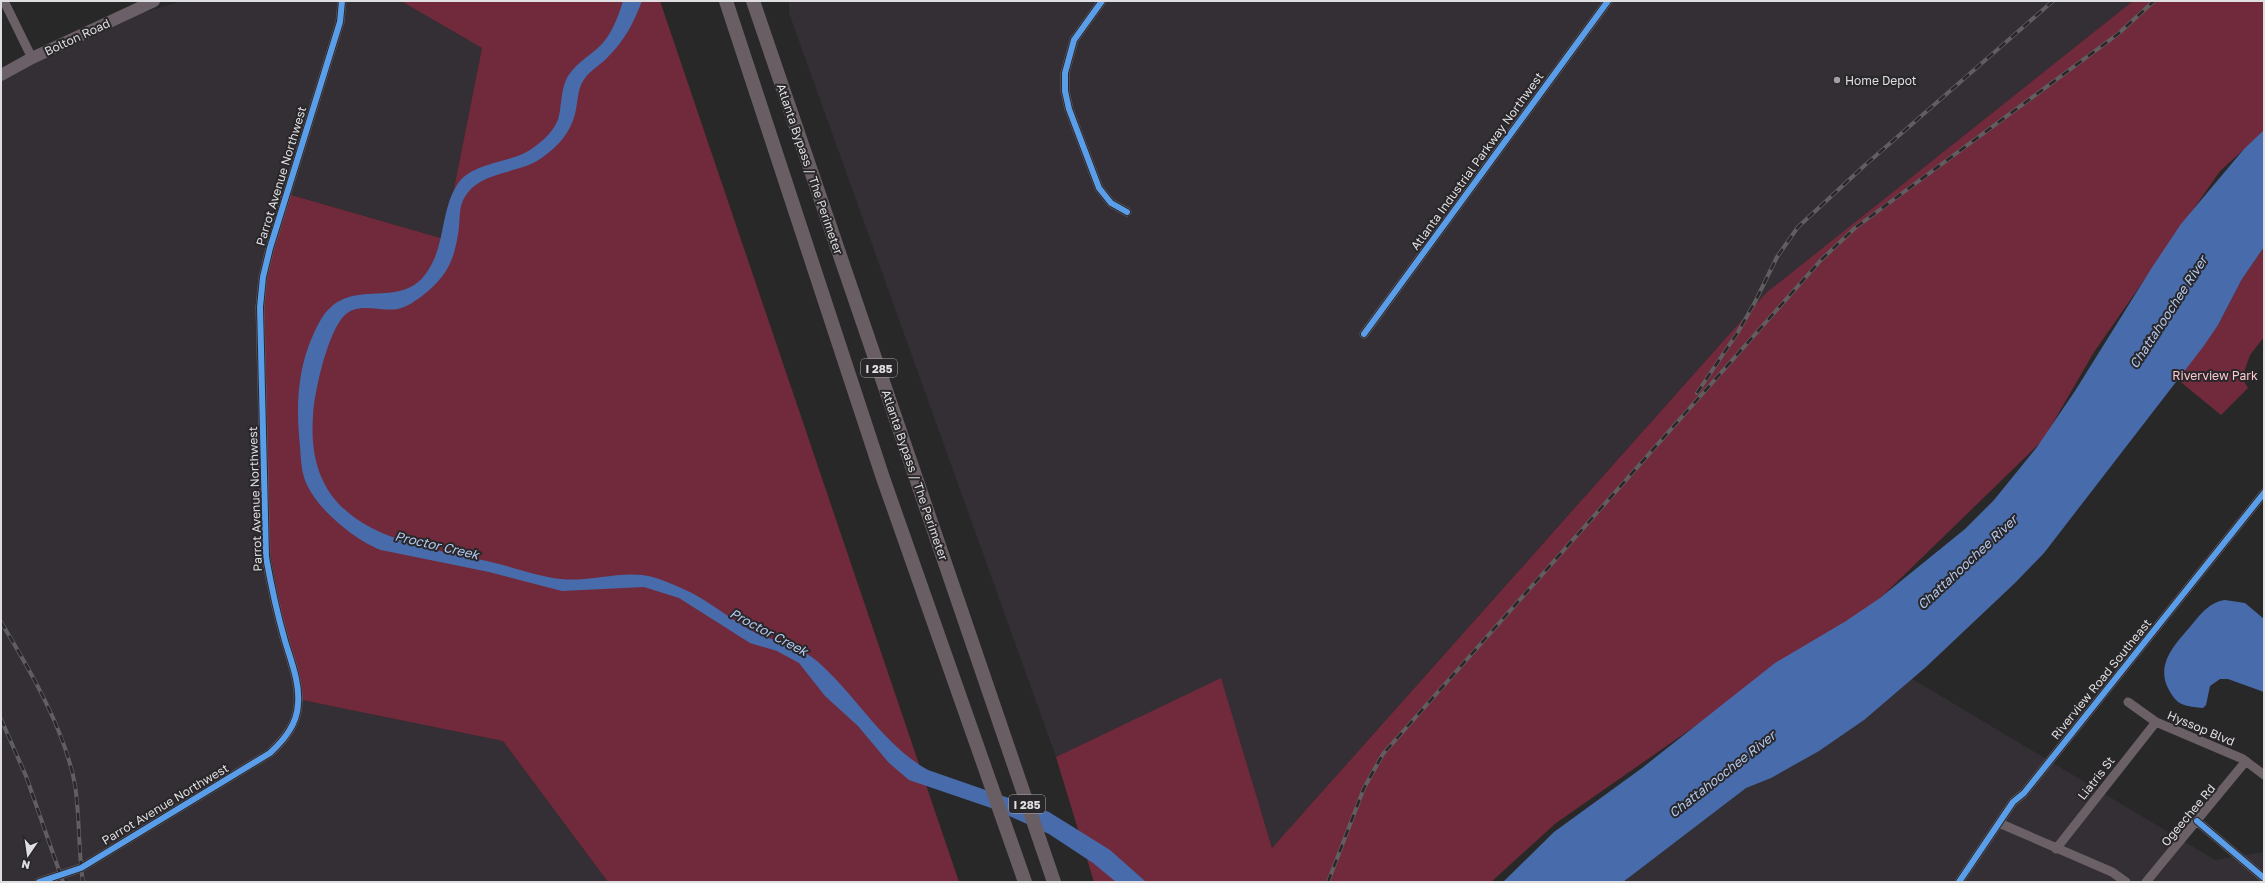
<svg xmlns="http://www.w3.org/2000/svg" width="2265" height="883" font-family="'Golos Text',sans-serif">
<rect width="100%" height="100%" fill="#292829"/>
<path fill="#332f35" d="M182,1H401L482,48L444,239L282,192L257,480L297,699L503,741L608,882H68L67,879L44,882H1V73L92,28Z
M789,1H2133L1766,293L1272,848L1221,679L1056,757L789,13Z
M1909,677L2215,860L2264,852V882H1624L1700,814Z"/>
<path fill="#712a3b" d="M401,1H660L959,882H608L503,741L297,699L257,480L262,297L281,192L444,239L482,48Z
M2133,1H2264V131L2220,171L2094,352L2043,440L1867,611L1744,692L1556,823L1491,882H1094L1056,757L1221,678L1272,848L1766,293Z
M2264,247V337L2250,355L2242,378L2248,388L2221,415L2177,379L2218,325L2242,279Z"/>
<path fill="#486cab" d="M623,1H642C633,24 625,40 607,58C599,66 589,71 583,81C577,91 578,103 575,114C570,133 559,145 543,157C521,174 483,170 466,195C459,205 460,216 459,227C455,259 448,276 422,296C415,301 407,307 398,309C381,312 360,302 346,314C328,329 314,393 313,416C305,527 397,542 482,560C508,565 535,576 561,579C588,582 615,572 642,575C654,576 670,583 681,588C708,599 730,620 756,633C777,642 800,646 817,661C857,696 882,744 928,770L1049,812L1110,850L1146,882H1116L1093,863L1049,834L994,809L909,780L889,763L858,726L825,696L799,663L777,651L750,643L679,598L644,587L562,591L489,572L381,550C356,541 320,511 308,487C301,474 301,460 300,446C296,408 297,371 313,335C318,325 322,315 331,307C359,282 400,306 424,276C447,248 439,210 459,182C475,162 510,163 530,150C542,142 556,130 559,116C562,102 561,88 568,76C578,60 596,53 606,39C614,28 619,14 623,1Z
M2264,130V247L2242,279L2218,325L2203,347L2044,553L2016,582L1926,667L1864,720L1819,751L1771,778L1746,788L1623,882H1503L1554,832L1642,768L1775,663L1846,621L1880,598L1965,529L1994,500L2037,447L2075,391L2151,269L2181,224L2244,149Z
M2225,600L2245,603L2264,619V692L2228,679H2220L2210,686L2206,705L2203,708C2184,706 2177,706 2168,688C2156,664 2175,644 2190,627C2200,615 2209,602 2225,600Z"/>
<g fill="none" stroke-linecap="round" stroke-linejoin="round">
<path stroke="#6a6066" stroke-width="9" d="M4,1L32,58
M1102,1L1074,40L1065,73V91L1069,109L1099,188L1111,203L1127,212
M1364,334L1608,1
M2128,702L2156,722L2243,759L2264,775
M2197,821L2264,878
M1999,823L2112,872L2126,882
M2056,849L2156,722
M39,882L81,868L270,753C285,739 297,724 298,704C300,683 291,661 285,641C277,613 271,585 266,557L260,307L263,277L270,248L340,22L342,1
M1959,882L2013,802L2024,793L2264,493
M2146,882L2246,761"/>
<path stroke="#6b6067" stroke-width="12" d="M1,75L32,58L154,1"/>
<path stroke="#685e64" stroke-width="14" d="M726,1L883,478L1025,882
M753,1L1054,882"/>
<defs>
<path id="rail" d="M1697,393L1738,332L1755,302L1777,257L1798,227L1864,166L2053,1
M1,622C30,670 65,730 75,785C80,817 78,850 83,882
M1,719L26,776L63,882
M1328,882L1364,788L1383,754L1821,260L1855,228L2118,34L2154,1"/>
</defs>
<use href="#rail" stroke="#605e60" stroke-width="4"/>
<use href="#rail" stroke="#29272a" stroke-width="2.5" stroke-dasharray="8" stroke-linecap="butt"/>
<defs>
<path id="cycleway" d="M1102,1L1074,40L1065,73V91L1069,109L1099,188L1111,203L1127,212
M1364,334L1608,1
M2197,821L2264,878
M39,882L81,868L270,753C285,739 297,724 298,704C300,683 291,661 285,641C277,613 271,585 266,557L260,307L263,277L270,248L340,22L342,1
M1959,882L2013,802L2024,793L2264,493"/>
</defs>
<use href="#cycleway" stroke="#29272a" stroke-width="8"/>
<use href="#cycleway" stroke="#5a9eea" stroke-width="6"/>
</g>
<circle fill="#9f9ea0" stroke="#29272a" stroke-width="1.5" cx="1837" cy="80" r="4"/>
<g text-anchor="middle" dominant-baseline="central" stroke-width="4" stroke-linejoin="round" paint-order="stroke">
<g fill="#29272a" stroke="#a8a7a9" stroke-width="1">
<rect x="861" y="359" width="36" height="18" rx="3"/>
<rect x="1009" y="795" width="36" height="18" rx="3"/>
</g>
<g font-size="11" font-weight="bold" fill="#dfdee0">
<text x="879" y="368">I 285</text>
<text x="1027" y="804">I 285</text>
</g>
<g font-size="12" fill="#dfdee0" stroke="#29272a">
<text transform="translate(77 37) rotate(-25)">Bolton Road</text>
<text transform="translate(1477 161) rotate(-54)">Atlanta Industrial Parkway Northwest</text>
<text transform="translate(810 169) rotate(71)">Atlanta Bypass / The Perimeter</text>
<text transform="translate(281 176) rotate(-73)">Parrot Avenue Northwest</text>
<text transform="translate(915 475) rotate(71)">Atlanta Bypass / The Perimeter</text>
<text transform="translate(255 499) rotate(-92)">Parrot Avenue Northwest</text>
<text transform="translate(2101 679) rotate(-51)">Riverview Road Southeast</text>
<text transform="translate(2201 728) rotate(23)">Hyssop Blvd</text>
<text transform="translate(2096 778) rotate(-52)">Liatris St</text>
<text transform="translate(165 804) rotate(-31)">Parrot Avenue Northwest</text>
<text transform="translate(2188 815) rotate(-50)">Ogeechee Rd</text>
</g>
<g font-size="12" fill="#dfdee0" stroke="#29272a" text-anchor="start">
<text x="1845" y="80">Home Depot</text>
</g>
<g font-size="12" fill="#fcc9d0" stroke="#29272a">
<text x="2215" y="375">Riverview Park</text>
</g>
<g font-size="13" font-style="italic" fill="#b2c8ee" stroke="#29272a">
<text transform="translate(2168 312) rotate(-57)">Chattahoochee River</text>
<text transform="translate(437 545) rotate(13)">Proctor Creek</text>
<text transform="translate(1967 562) rotate(-43)">Chattahoochee River</text>
<text transform="translate(769 632) rotate(28)">Proctor Creek</text>
<text transform="translate(1722 774) rotate(-38)">Chattahoochee River</text>
</g>
</g>
<rect width="2265" height="883" fill="none" stroke="#dfdee0" stroke-width="4"/>
<g transform="translate(28 855) rotate(193)" stroke="#29272a" stroke-width="3" paint-order="stroke">
<path d="M0-3L7 15L0 10L-7 15Z" fill="#dfdee0"/>
<text y="-6" font-size="11" font-weight="bold" text-anchor="middle" fill="#dfdee0">N</text>
</g>
</svg>
